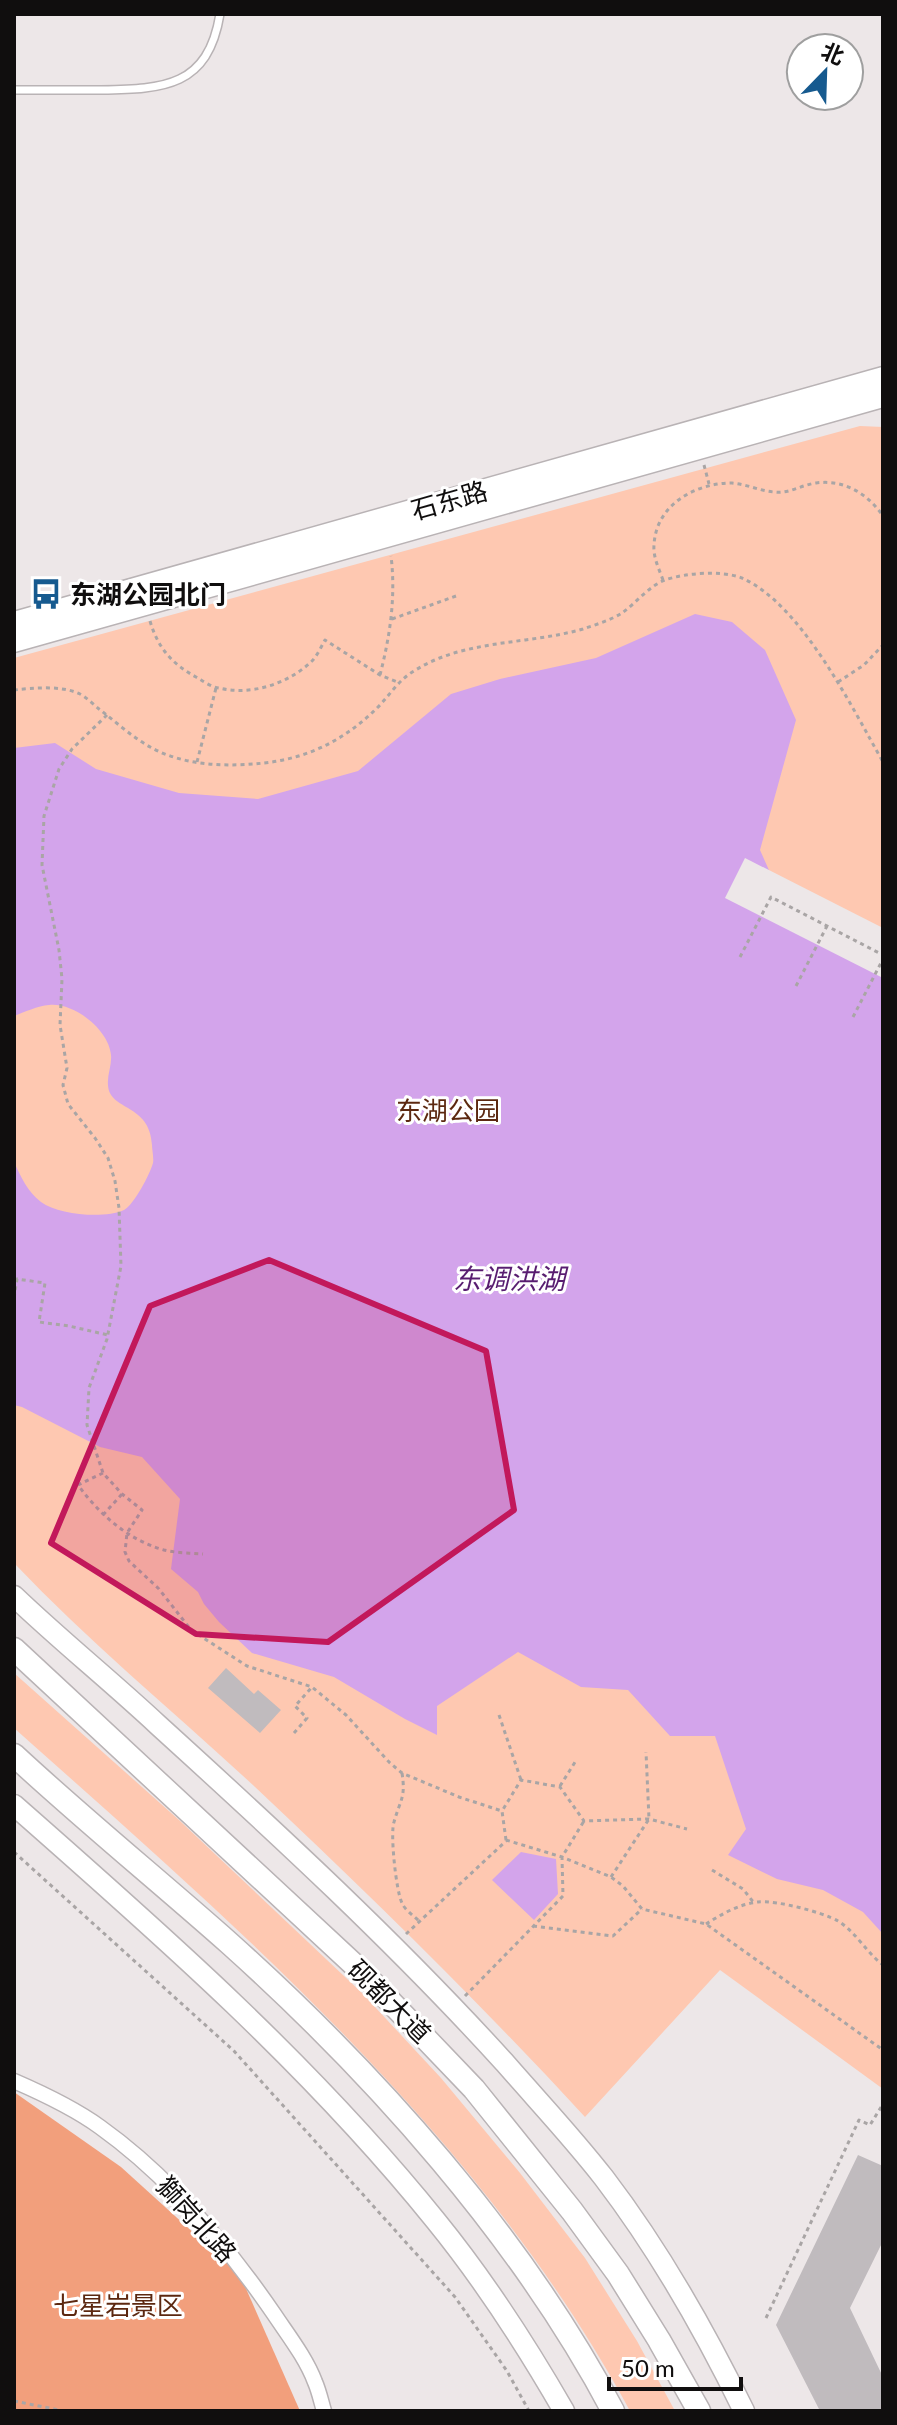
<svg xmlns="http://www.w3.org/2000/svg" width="897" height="2425" font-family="Lato,'Noto Sans SC',sans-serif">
<rect width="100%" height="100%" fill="#ede7e8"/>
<path fill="#fec8b1" d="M860,426L883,427V2089L720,1970L585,2117C479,2002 368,1893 254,1786C174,1712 89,1642 14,1563V658Z
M14,1673L179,1820L362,1993L441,2078L520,2173L585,2258L637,2341L675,2411H630C482,2137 243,1932 14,1728Z"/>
<path fill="#f29f7c" d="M14,2092L121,2167L240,2275L300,2411H14Z"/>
<path fill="#d3a4eb" d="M695,614L732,622L765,650L796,720L760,850L772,877L883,933V1934L863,1912L823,1890L777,1879L728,1855L746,1829L715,1736H670L628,1690L581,1687L518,1652L437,1706V1735L405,1719L334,1677L252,1653L219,1622L204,1604L198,1592L171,1569L180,1499L142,1457L100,1447L22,1407L14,1405V1162C21,1177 27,1191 41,1202C59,1215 104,1219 124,1210C134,1205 150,1174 153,1163C154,1158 152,1150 152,1145C150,1103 109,1111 108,1085C107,1075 112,1065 111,1055C109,1030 74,1002 49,1005C38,1006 24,1012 14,1016V748L55,743L96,769L179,793L258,799L358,771L451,694L500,679L596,658Z
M521,1852L556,1859L558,1894L534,1920L492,1880Z"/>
<path fill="#ede7e8" d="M745,858L883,928V978L725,898Z"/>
<path fill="#c0bbbe" d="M226,1668L254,1694L258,1690L281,1710L260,1733L208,1688Z
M858,2155L883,2166V2241L850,2308L883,2377V2411H820L776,2325Z"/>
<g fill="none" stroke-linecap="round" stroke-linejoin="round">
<defs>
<path id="lane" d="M14,90C43,90 72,90 101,90C164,89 208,87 220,14"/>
<path id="street" d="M14,2081C44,2094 74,2108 100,2127C170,2177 226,2244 274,2314C288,2335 306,2358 315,2382C319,2391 321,2401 324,2411"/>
<path id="secondary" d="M14,622L883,377
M14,642L883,397
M14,1596C61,1641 111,1681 158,1725C278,1834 396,1943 505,2063C538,2101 573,2138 604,2178C659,2250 704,2329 744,2411
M14,1805C162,1935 312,2067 436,2221C484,2280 526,2345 564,2411"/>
<path id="primary" d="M14,1649L363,1973L474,2089L572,2211L618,2274L659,2340L699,2411
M14,1755C84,1820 158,1880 229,1943C375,2074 521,2237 613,2411"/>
</defs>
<use href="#lane" stroke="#b9b3b5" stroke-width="10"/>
<use href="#street" stroke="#b9b3b5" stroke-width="17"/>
<use href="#secondary" stroke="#b9b3b5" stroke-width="23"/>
<use href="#primary" stroke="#b9b3b5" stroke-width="25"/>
<path stroke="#a9a5a5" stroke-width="3" stroke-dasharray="4 4" stroke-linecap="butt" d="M704,465L709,484
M663,580C659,569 653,557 654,545C656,504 696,483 732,483C746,484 760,491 774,492C789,494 801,485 816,483C844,479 868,494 883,516
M392,619L456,596
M150,621C158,648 172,664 196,677C203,681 211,687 219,688C251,696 288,684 312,661C317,656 321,647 325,640L380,675L400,683
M380,675C390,636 396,597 391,556
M838,682L864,665L883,645
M14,690C34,688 61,685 80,694C86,697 93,704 99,709C116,722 133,738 152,748C185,766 228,767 264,763C310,758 348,738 380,705C391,693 400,679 414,671C464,639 527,645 583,629C595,625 611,620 622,613C636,603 649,586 665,580C685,573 722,570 742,578C802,605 851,706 883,762
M107,715L72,749L59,769L44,816L42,865L59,950L62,979L60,1025L67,1068L63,1085L68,1104L95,1138L108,1158L115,1181L119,1208L121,1266L107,1339L89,1388L87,1425L103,1473L122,1494L142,1510L127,1533L125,1552L129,1561L159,1589L191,1630L247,1666L312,1687L346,1715L390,1763L402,1773L459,1797L502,1811
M197,762L216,688
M740,957L771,897L883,955
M796,986L827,926
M853,1017L883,959
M14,1298L17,1279L45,1283L39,1322L69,1326L108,1335
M103,1473L78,1485C99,1514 128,1540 164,1550C176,1553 190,1553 203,1554
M103,1515L122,1494
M499,1715L521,1780
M294,1733L307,1718L295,1706L312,1687
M402,1773C406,1798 400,1800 394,1822C390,1833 396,1891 402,1903C404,1909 414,1916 419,1921
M560,1786L577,1759
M506,1840L562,1857L611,1877L623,1886L642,1909L706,1924L883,2050
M506,1840L502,1811L521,1780L560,1787L584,1821L649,1819L687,1829
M14,1852L234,2051L455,2297L507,2371L529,2411
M712,1870L743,1889L754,1903
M611,1877L649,1819L646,1752
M706,1924C722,1914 739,1904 758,1902C776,1900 822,1912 838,1921C856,1932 866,1952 883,1965
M533,1926L613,1936L642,1909
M406,1934L506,1841
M465,1996L563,1896L562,1857L584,1821
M766,2318L859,2120L870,2125L883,2104
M14,2401L64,2411"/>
<use href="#lane" stroke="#fff" stroke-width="7"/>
<use href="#street" stroke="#fff" stroke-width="14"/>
<use href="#secondary" stroke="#fff" stroke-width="20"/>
<use href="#primary" stroke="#fff" stroke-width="22"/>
</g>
<path fill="#c2185b" fill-opacity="0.2" stroke="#c2185b" stroke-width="6" stroke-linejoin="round" d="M269,1260L486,1351L514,1510L328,1642L196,1634L51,1543L150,1306Z"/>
<defs>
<symbol id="bus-bare" viewBox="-9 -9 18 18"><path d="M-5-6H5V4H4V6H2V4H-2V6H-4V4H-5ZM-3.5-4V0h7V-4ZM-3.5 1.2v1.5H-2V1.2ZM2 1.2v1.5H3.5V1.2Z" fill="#165a8f" stroke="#fff" stroke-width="2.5" paint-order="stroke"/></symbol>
</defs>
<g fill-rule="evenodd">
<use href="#bus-bare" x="24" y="572" width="44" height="44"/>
</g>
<g text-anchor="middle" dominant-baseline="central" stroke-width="6" stroke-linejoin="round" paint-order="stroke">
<g font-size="26" fill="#100e0e" stroke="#fff">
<text transform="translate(449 500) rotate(-16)">石东路</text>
<text transform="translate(390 2001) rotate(45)">砚都大道</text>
<text transform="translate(197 2219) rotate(48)">獅岗北路</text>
</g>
<g font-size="26" font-weight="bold" fill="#100e0e" stroke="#fff" text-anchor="start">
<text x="70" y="594">东湖公园北门</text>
</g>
<g font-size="26" fill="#5c2810" stroke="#fff">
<text x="448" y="1110">东湖公园</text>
<text x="118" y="2305">七星岩景区</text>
</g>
<g font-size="28" font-style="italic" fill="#581d70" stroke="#fff">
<text x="509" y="1278">东调洪湖</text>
</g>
</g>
<rect width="897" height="2425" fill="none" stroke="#100e0e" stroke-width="32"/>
<g transform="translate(825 72) rotate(23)"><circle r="38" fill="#ffffff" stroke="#9f9f9f" stroke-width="2"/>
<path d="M0-6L14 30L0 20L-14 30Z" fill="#165a8f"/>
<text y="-12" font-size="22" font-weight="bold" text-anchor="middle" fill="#100e0e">北</text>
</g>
<path d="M609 2377v12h132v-12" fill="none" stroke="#100e0e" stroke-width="4"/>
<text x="621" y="2377" font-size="24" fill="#100e0e" stroke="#ffffff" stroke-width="6" paint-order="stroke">50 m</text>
</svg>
